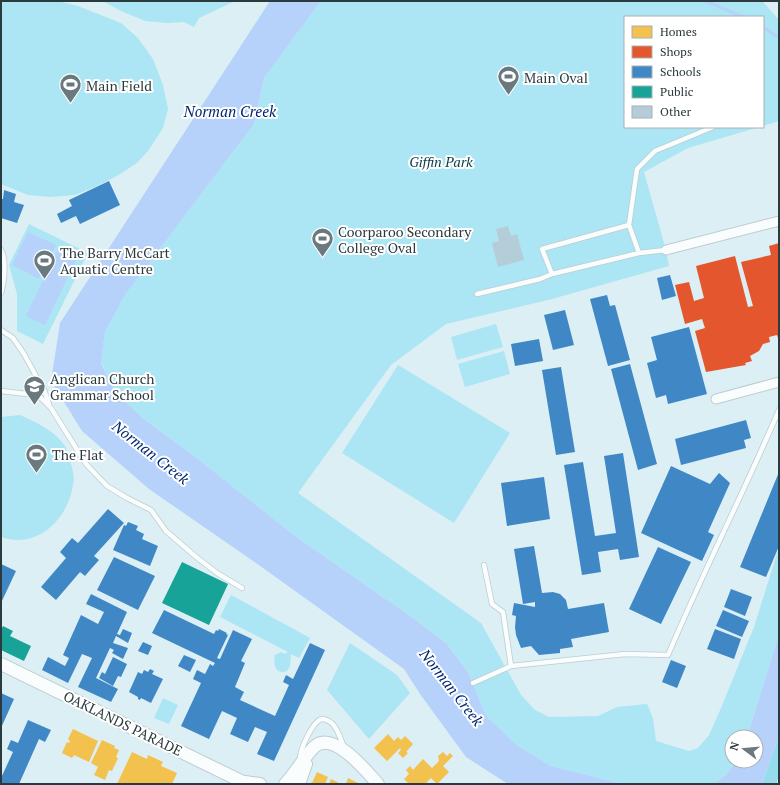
<svg xmlns="http://www.w3.org/2000/svg" width="780" height="785" font-family="'PT Serif',serif">
<rect width="100%" height="100%" fill="#dceff4"/>
<path fill="#ace5f4" d="M6,1H57L78,6L121,23L138,38L153,59L163,85L168,109L163,128L148,151L137,163L117,176L95,187L75,195L50,197L28,195L1,184V3Z
M103,1H235L199,18L194,27L184,22L168,23L145,21L121,11Z
M321,1H762L779,20V121L763,126V17H625V127H759L688,148L644,172L666,250L669,266L552,299L446,324L391,365L298,493L481,623L521,695L535,710L549,717L598,716L617,707L647,704L653,718L656,741L689,751L698,748L709,735L721,708L754,627L779,547V634L747,737H732V761H737L726,775L714,784H623L551,766L518,746L486,716L468,672L447,644L413,618L295,536L198,459L145,420L115,392L101,362L105,332L125,295L254,124L264,78Z
M29,224L88,253L43,344L17,331V294L9,265Z
M496,324L503,347L457,360L451,337Z
M504,351L510,374L465,387L458,364Z
M398,365L510,433L454,523L342,453Z
M20,415C36,422 55,431 65,446C67,450 68,454 69,458C72,466 75,477 73,485C68,519 37,550 1,537V417Z
M231,595L310,638L299,658L291,654L290,666L287,671C275,675 273,664 275,655L281,652L284,654L288,652L220,617Z
M350,643L397,675L410,693L369,739L327,690Z
M163,698L178,705L169,724L154,718Z"/>
<path fill="#96dced" d="M779,736V775L777,782L778,784H762Z"/>
<path fill="#b6d2fa" d="M270,1H321L264,78L254,124L125,295L105,332L101,363L115,392L145,420L198,459L295,536L413,618L447,644L468,672L486,716L518,746L551,766L623,784H508L466,757L420,694L404,669L256,563L149,489L82,431L51,381L60,323Z
M28,232L56,245L39,279L12,265Z
M58,249L77,258L45,325L26,316Z
M779,634V736L762,784H714L726,775L737,761H756V737H747Z"/>
<path fill="#f2c14e" d="M73,729L98,741L89,762L74,755L72,758L62,753L67,742L69,743L70,741L68,739Z
M388,734L394,741L398,737L401,740L405,736L413,744L406,752L408,753L403,758L398,753L401,750L400,748L387,761L374,748Z
M102,740L115,746L114,748L119,750L116,757L118,758L112,771L109,770L105,780L94,775L98,767L91,763Z
M132,752L147,759L148,755L163,762L161,766L177,773L172,784H117Z
M443,752L447,756L450,753L453,756L443,766L449,772L437,784L431,778L425,784H409L404,779L409,774L406,770L410,766L413,770L423,759L432,768L439,761L438,756Z
M317,772L328,777L325,784H310L311,782L312,783Z
M348,778L358,783L357,784H346Z
M331,779L341,784H329Z"/>
<path fill="#e4572e" d="M779,243V341L777,335L769,337L770,342L763,344L759,351L750,356L752,361L745,363L746,365L706,372L695,331L705,328L702,319L685,324L675,285L689,282L694,301L704,298L696,266L735,256L748,307L753,306L741,262L771,255L769,246Z"/>
<path fill="#3f88c5" d="M109,181L120,205L80,224L76,216L61,223L57,214L72,206L69,200Z
M4,190L16,194L14,202L24,205L17,223L1,218V199H3Z
M670,275L676,296L662,300L657,278Z
M607,295L610,306L615,305L630,360L608,366L590,299Z
M565,310L574,345L553,350L544,315Z
M689,327L707,394L668,404L666,395L656,398L647,363L657,360L651,337Z
M539,339L543,361L515,366L511,344Z
M630,364L657,464L638,470L611,369Z
M561,367L575,452L556,455L542,370Z
M746,420L751,438L744,440L746,448L681,465L675,439Z
M623,453L639,557L620,560L618,549L598,552L601,572L582,575L564,465L583,462L595,536L616,533L604,456Z
M671,466L710,484L719,473L730,483L708,532L714,535L702,561L641,533Z
M779,472V546L766,577L740,567Z
M544,477L550,519L507,526L501,483Z
M108,509L124,523L94,556L99,560L91,569L85,576L80,572L56,600L41,587L66,558L60,552L72,538L78,543Z
M128,522L138,526L136,530L144,534L142,539L158,546L150,566L113,550L124,525L126,526Z
M534,546L542,593L553,592L560,594L566,600L568,609L604,603L609,632L571,639L573,647L560,649V653L539,655L531,646L521,648L516,635L515,627L516,616L512,615L514,603L535,607V602L523,604L514,549Z
M658,547L691,562L661,624L629,609Z
M114,557L155,576L138,610L97,590Z
M1,564L16,571L1,603Z
M731,589L752,597L745,616L724,607Z
M91,594L127,612L117,634L120,635L123,629L132,633L128,643L116,636L113,643L128,648L123,659L112,653L114,650L110,648L96,678L118,689L111,702L78,687L92,658L82,654L68,683L42,670L48,657L65,666L69,658L63,655L81,615L98,624L104,612L86,604Z
M164,610L214,634L216,630L218,631L219,629L227,633L226,634L228,635L217,658L220,659L233,630L252,639L241,661L245,663L235,687L244,692L240,700L275,716L289,685L283,682L286,675L293,679L310,643L325,650L274,761L257,754L267,732L255,727L248,742L230,734L237,718L222,711L209,739L181,726L201,683L193,679L197,670L205,674L210,664L213,666L215,663L152,633Z
M723,610L749,621L742,637L716,626Z
M715,629L741,639L734,659L707,649Z
M143,642L152,646L148,655L138,651Z
M184,655L196,660L190,672L178,666Z
M113,657L127,664L121,677L118,676L113,686L99,678L102,672L105,674Z
M671,660L686,666L677,688L662,682Z
M150,669L154,671L152,674L163,679L151,703L141,698L140,700L138,699V697L129,692L138,672L142,674L144,670L148,672Z
M1,693L14,699L1,728Z
M28,720L51,730L45,742L39,739L19,784H1V778L13,752L7,749L11,740L18,743Z"/>
<path fill="#17a398" d="M182,562L228,584L209,625L162,603Z
M3,626L13,631L10,636L31,646L24,661L1,650V630Z"/>
<g fill="none" stroke-linecap="round" stroke-linejoin="round">
<path stroke="#b6d2fa" stroke-width="3" d="M706,1L743,17
M763,27L779,38"/>
</g>
<path fill="#b5cdd8" d="M508,226L511,236L517,234L524,260L498,267L492,243L499,241L496,229Z"/>
<g fill="none" stroke-linecap="round" stroke-linejoin="round">
<defs>
<path id="service" d="M629,225L637,169L655,151L713,127
M1,250C7,259 4,283 1,293
M552,274L542,249L629,225L639,253
M477,294L540,279L552,274L639,253L666,250
M1,330L13,338L24,354L35,374V381L30,392
M35,375L43,387L49,404
M1,391L27,394L30,392L40,397L51,408L86,464L107,486L127,498L151,510L166,531L195,556L217,573L242,588
M484,565L492,604L503,612L511,666L625,654L668,655C703,572 744,492 779,410
M473,683L511,666
M300,759C300,749 312,723 321,719C336,719 339,736 344,747"/>
<path id="minor" d="M666,250L779,221
M716,399L779,382"/>
<path id="tertiary" d="M1,664L247,784
M245,782L260,784
M285,784C296,773 303,758 314,747C333,729 367,772 378,784
M299,784L306,764"/>
</defs>
<use href="#service" stroke="#bdccd0" stroke-width="6"/>
<use href="#minor" stroke="#bdccd0" stroke-width="11"/>
<use href="#tertiary" stroke="#bdccd0" stroke-width="14"/>
<use href="#service" stroke="#fafdfd" stroke-width="4.5"/>
<use href="#minor" stroke="#fafdfd" stroke-width="9"/>
<use href="#tertiary" stroke="#fafdfd" stroke-width="12"/>
</g>
<defs>
<symbol id="stadium-pin" viewBox="-11 -11 22 30"><path d="M0 17L-7.5 6A9.5 9.5 0 1 1 7.5 6Z" fill="#69797e" stroke="#fff"/><path d="M0-5a6.5 5 0 1 0 0 10a6.5 5 0 1 0 0-10ZM-3.5-1.8h7v3.6h-7Z" fill="#fff"/></symbol>
<symbol id="school-pin" viewBox="-11 -11 22 30"><path d="M0 17L-7.5 6A9.5 9.5 0 1 1 7.5 6Z" fill="#69797e" stroke="#fff"/><path d="M0-5L7-2L0 1L-7-2ZM-4 1L0 2.5L4 1V4Q0 6-4 4Z" fill="#fff"/></symbol>
</defs>
<g fill-rule="evenodd">
<use href="#stadium-pin" x="496" y="64" width="25" height="34"/>
<use href="#stadium-pin" x="58" y="72" width="25" height="34"/>
<use href="#stadium-pin" x="310" y="226" width="25" height="34"/>
<use href="#stadium-pin" x="32" y="248" width="25" height="34"/>
<use href="#school-pin" x="22" y="374" width="25" height="34"/>
<use href="#stadium-pin" x="24" y="442" width="25" height="34"/>
</g>
<g text-anchor="middle" dominant-baseline="central" stroke-width="4" stroke-linejoin="round" paint-order="stroke">
<g font-size="14" fill="#2b3a3e" stroke="#fff" text-anchor="start">
<text x="524" y="77">Main Oval</text>
<text x="86" y="85">Main Field</text>
<text x="338" y="231">Coorparoo Secondary<tspan x="338" dy="16">College Oval</tspan></text>
<text x="60" y="252">The Barry McCart<tspan x="60" dy="16">Aquatic Centre</tspan></text>
<text x="50" y="378">Anglican Church<tspan x="50" dy="16">Grammar School</tspan></text>
<text x="52" y="454">The Flat</text>
</g>
<g font-size="14" font-style="italic" fill="#073c48" stroke="#fff">
<text x="441" y="161">Giffin Park</text>
</g>
<g font-size="14" fill="#2b3a3e" stroke="#fff">
<text transform="translate(123 723) rotate(26)">OAKLANDS PARADE</text>
</g>
<g font-size="15" font-style="italic" fill="#002772" stroke="#fff">
<text x="230" y="111">Norman Creek</text>
<text transform="translate(151 452) rotate(38)">Norman Creek</text>
<text transform="translate(452 687) rotate(52)">Norman Creek</text>
</g>
</g>
<rect width="780" height="785" fill="none" stroke="#2b3a3e" stroke-width="4"/>
<rect x="624" y="16" width="140" height="112" fill="#ffffff" stroke="#aab0b2"/>
<rect x="632" y="26" width="20" height="12" fill="#f2c14e" stroke="#aab0b2"/>
<text x="660" y="36" font-size="12" fill="#2b3a3e">Homes</text>
<rect x="632" y="46" width="20" height="12" fill="#e4572e" stroke="#aab0b2"/>
<text x="660" y="56" font-size="12" fill="#2b3a3e">Shops</text>
<rect x="632" y="66" width="20" height="12" fill="#3f88c5" stroke="#aab0b2"/>
<text x="660" y="76" font-size="12" fill="#2b3a3e">Schools</text>
<rect x="632" y="86" width="20" height="12" fill="#17a398" stroke="#aab0b2"/>
<text x="660" y="96" font-size="12" fill="#2b3a3e">Public</text>
<rect x="632" y="106" width="20" height="12" fill="#b5cdd8" stroke="#aab0b2"/>
<text x="660" y="116" font-size="12" fill="#2b3a3e">Other</text>
<g transform="translate(744 749) rotate(286)"><circle r="19" fill="#ffffff" stroke="#aab0b2"/>
<path d="M0-3L7 15L0 10L-7 15Z" fill="#69797e"/>
<text y="-6" font-size="11" font-weight="bold" text-anchor="middle" fill="#2b3a3e">N</text>
</g>
</svg>
